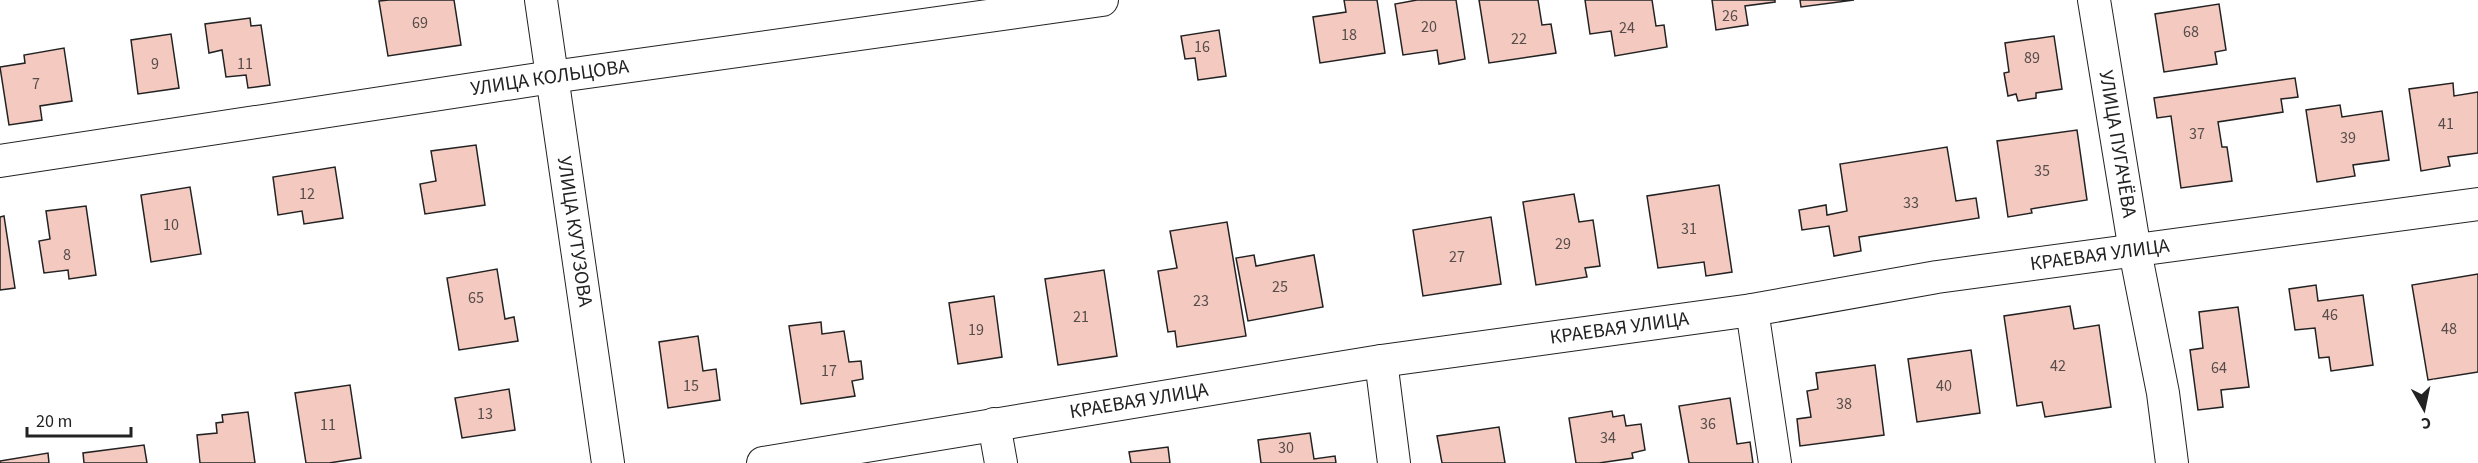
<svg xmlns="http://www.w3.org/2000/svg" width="2478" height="463" font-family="'Source Sans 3',sans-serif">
<rect width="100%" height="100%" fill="#fff"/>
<path fill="#f3c9c0" stroke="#222" stroke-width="1.5" d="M389,0H454L461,45L388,56L379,1Z
M1344,0H1377L1385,53L1320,63L1313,17L1346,12Z
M1417,0H1456L1465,59L1439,64L1437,50L1403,55L1395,4Z
M1479,0H1538L1542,25L1551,24L1556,53L1489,63Z
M1585,0H1652L1656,26L1664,25L1667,47L1615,56L1611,31L1590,34Z
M1712,0H1775V2L1745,6L1748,25L1716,30Z
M1800,0H1854L1801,7Z
M2219,4L2226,50L2215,52L2217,64L2164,72L2155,14Z
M250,18L251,26L261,25L270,85L248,88L246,75L226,77L222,50L209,53L205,24Z
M1219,30L1226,76L1198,80L1195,58L1185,59L1181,36Z
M171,34L179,88L138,94L131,40Z
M2054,36L2062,89L2036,93V98L2018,101L2016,94L2008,96L2004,73L2009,72L2005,43Z
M64,48L72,101L40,106L42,120L9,125L0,67L25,63L24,55Z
M2295,78L2298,97L2281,99L2283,112L2218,122L2222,147H2227L2232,181L2181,188L2171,116L2157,118L2154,98Z
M2453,83L2454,96L2478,92V153L2448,157L2450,166L2421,171L2409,89Z
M2340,105L2342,117L2382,111L2389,160L2353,165L2355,176L2317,182L2306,110Z
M2077,130L2087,200L2031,209L2032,213L2008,217L1997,141Z
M476,145L485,205L425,214L420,184L436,181L431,151Z
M1947,147L1956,201L1976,198L1979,218L1859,237L1861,251L1834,256L1829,226L1802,230L1799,210L1826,205L1827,215L1847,211L1840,164Z
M335,167L343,218L304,224L302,211L278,215L273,177Z
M1719,185L1732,272L1706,276L1704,262L1658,268L1647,196Z
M190,187L201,254L151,262L141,195Z
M1574,194L1579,222L1593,220L1600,266L1585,268L1587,277L1536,285L1523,202Z
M86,206L96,275L69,279L68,270L44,273L39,241L50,239L46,211Z
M4,216L15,288L0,290V217Z
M1491,217L1501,284L1423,296L1413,230Z
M1227,222L1246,336L1177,347L1175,331L1168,332L1158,271L1177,268L1170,231Z
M1254,255L1256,266L1314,255L1323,307L1248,321L1236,258Z
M497,269L505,319L514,317L518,341L459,350L447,278Z
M1104,270L1117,356L1058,365L1045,279Z
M2478,274V372L2428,380L2412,285Z
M2316,285L2318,301L2363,295L2373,365L2331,371L2329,357L2319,358L2315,328L2295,330L2289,289Z
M994,296L1002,357L958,364L949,303Z
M2070,306L2074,329L2099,325L2111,407L2045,417L2042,402L2017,406L2004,316Z
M2238,307L2249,387L2221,390L2223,407L2198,410L2190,350L2203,348L2199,312Z
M821,322L822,334L844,331L849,362L861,361L863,379L852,381L855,396L801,404L789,326Z
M698,336L703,371L716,369L720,400L668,408L659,342Z
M1971,350L1980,413L1917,422L1908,359Z
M1875,365L1884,435L1800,446L1797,419L1811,417L1807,391L1818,389L1816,373Z
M350,385L361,458L329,463H306L295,393Z
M509,389L515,430L462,438L455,398Z
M1730,398L1737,444L1750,442L1753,463H1689L1679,406Z
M1612,411L1613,417L1624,415L1626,426L1641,424L1645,450L1632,453L1633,458L1599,463H1576L1569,418Z
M248,412L255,463H200L197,435L217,433L216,423L223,422L222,415Z
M1499,427L1505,463H1442L1437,436Z
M1310,433L1314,459L1335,456L1336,463H1261L1258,440Z
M144,445L147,463H84L83,453Z
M1168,447L1170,463H1131L1129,452Z
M48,453L49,463H0V461Z"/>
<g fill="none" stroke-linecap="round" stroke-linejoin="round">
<defs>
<g id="minor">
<path id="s1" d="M541,0L608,463"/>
<path id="s2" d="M2094,0L2135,251L2163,393L2172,463"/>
<path id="s3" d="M0,161L552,77L1102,0"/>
<path d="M1752,310L1775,463"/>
<path d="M1381,361L1394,463"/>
<path d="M994,424L1001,463"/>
<path id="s4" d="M763,463L1381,361L1752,310L1937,277L2478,204"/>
</g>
</defs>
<use href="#minor" stroke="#222" stroke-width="34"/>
<use href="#minor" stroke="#fff" stroke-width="32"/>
</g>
<g text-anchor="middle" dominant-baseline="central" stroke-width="4.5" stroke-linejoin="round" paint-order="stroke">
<g font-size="16" fill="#564c4a">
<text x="1730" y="16">26</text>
<text x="420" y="23">69</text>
<text x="1429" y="27">20</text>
<text x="1627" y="28">24</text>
<text x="2191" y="32">68</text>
<text x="1349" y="35">18</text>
<text x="1519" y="39">22</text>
<text x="1202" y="47">16</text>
<text x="2032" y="58">89</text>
<text x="155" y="64">9</text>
<text x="245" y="64">11</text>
<text x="36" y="84">7</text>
<text x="2446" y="124">41</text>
<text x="2197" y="134">37</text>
<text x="2348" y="138">39</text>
<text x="2042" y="171">35</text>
<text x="307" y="194">12</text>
<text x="1911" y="203">33</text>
<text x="171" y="225">10</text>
<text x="1689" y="229">31</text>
<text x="1563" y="244">29</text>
<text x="67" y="255">8</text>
<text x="1457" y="257">27</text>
<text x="1280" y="287">25</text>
<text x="476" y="298">65</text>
<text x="1201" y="301">23</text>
<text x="2330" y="315">46</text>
<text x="1081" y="317">21</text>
<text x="2449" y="329">48</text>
<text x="976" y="330">19</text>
<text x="2058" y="366">42</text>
<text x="2219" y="368">64</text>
<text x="829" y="371">17</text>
<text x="691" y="386">15</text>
<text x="1944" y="386">40</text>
<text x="1844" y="404">38</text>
<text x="485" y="414">13</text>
<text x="1708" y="424">36</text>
<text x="328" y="425">11</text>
<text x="1608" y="438">34</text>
<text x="1286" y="448">30</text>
</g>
<g font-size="20" fill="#222" stroke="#fff">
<text stroke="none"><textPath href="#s3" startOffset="556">УЛИЦА КОЛЬЦОВА</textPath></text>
<text stroke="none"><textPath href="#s2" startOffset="146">УЛИЦА ПУГАЧЁВА</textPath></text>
<text stroke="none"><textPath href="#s1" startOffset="234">УЛИЦА КУТУЗОВА</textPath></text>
<text stroke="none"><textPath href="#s4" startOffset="1353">КРАЕВАЯ УЛИЦА</textPath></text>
<text stroke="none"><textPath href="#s4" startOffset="867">КРАЕВАЯ УЛИЦА</textPath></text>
<text stroke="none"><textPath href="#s4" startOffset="381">КРАЕВАЯ УЛИЦА</textPath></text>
</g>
</g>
<g transform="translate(2424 409) rotate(171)" stroke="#ffffff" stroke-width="4.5" paint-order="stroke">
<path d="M0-4.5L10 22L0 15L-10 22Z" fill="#222222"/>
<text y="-9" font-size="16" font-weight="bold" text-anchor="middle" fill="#222222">С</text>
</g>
<path d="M27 427v9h104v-9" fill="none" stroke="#222222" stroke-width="3"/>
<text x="36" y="427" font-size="18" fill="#222222" stroke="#ffffff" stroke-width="4.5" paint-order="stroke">20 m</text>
</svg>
